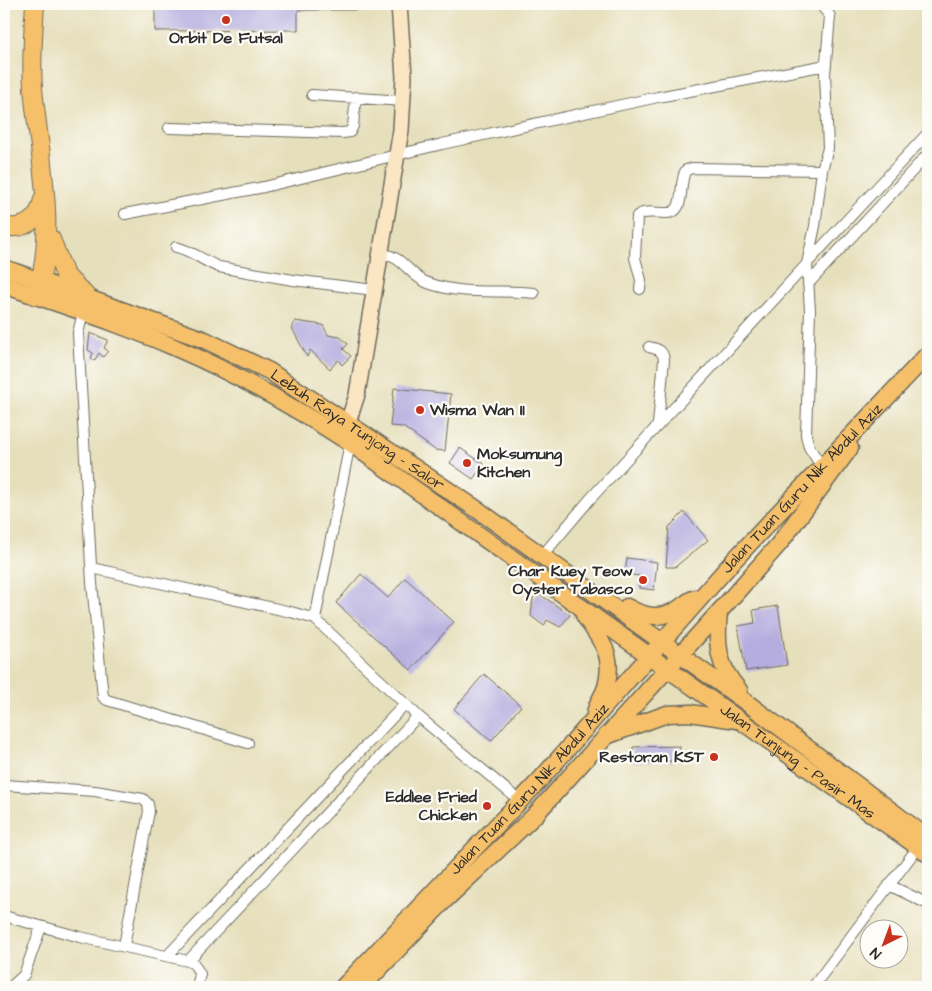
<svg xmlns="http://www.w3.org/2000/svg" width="932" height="991" font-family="'Architects Daughter',sans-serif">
<rect width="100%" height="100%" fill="#fdfcf7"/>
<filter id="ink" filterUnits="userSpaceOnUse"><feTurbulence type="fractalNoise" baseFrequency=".02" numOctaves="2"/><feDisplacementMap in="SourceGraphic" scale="10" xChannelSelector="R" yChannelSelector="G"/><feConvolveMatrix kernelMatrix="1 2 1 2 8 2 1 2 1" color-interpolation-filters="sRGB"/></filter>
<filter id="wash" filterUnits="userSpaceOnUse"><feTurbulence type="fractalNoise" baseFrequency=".0096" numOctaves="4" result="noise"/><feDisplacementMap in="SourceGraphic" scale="20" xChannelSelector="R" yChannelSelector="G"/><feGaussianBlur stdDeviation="1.12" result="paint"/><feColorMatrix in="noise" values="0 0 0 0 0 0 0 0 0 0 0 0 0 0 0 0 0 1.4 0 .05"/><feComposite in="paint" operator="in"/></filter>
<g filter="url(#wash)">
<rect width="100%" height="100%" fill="#e6dfbb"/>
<g id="blocks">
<path fill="#b5addf" d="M155,4H358V10H298V30L155,31Z
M295,321L323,325L328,335L340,337L348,344L343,349L351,356L342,365L338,360L330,369L310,350L307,357L292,328Z
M90,333L108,340L104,348L108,351L103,357L99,353L94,361L91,359L93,353L88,350Z
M394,388L451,394L445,451L435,450L403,427L390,426Z
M460,448L484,464L473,479L450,463Z
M684,512L708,540L675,567H666L669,527Z
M627,558L657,562L654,590L639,588L640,576L625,574Z
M361,574L388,598L405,578L454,622L411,670L336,603Z
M538,593L570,615L560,627L547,620L544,626L531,616L533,598Z
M778,606L787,665L746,671L738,626L755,623L753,610Z
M484,674L521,706L491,741L454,709Z
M680,746V761L633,762V747Z"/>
</g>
</g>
<g filter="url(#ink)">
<use href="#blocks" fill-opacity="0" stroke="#6c6a5d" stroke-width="1"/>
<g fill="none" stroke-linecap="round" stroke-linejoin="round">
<defs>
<path id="minor" d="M312,95L404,101
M169,128L343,133L350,132L353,126L356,97
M125,214L264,187L442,144L658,97L826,65
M176,247C193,251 203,261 219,267L293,280L374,290
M381,254C403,255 409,276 428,283C464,296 498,289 534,293
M807,263L928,133
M807,264L815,226L822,170L828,148L825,74L830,16L820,4
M808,284L928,154
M640,289L641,280L635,258L637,216C644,210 655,213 664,213C688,215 677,184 686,170L693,168L822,170
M83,313L78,333L92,583L103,697L107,700L248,743
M649,347C658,349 663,350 664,360L658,424
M542,556L591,498L807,264L810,310L806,435L809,447L822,467
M92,568L291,612L315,619L418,716L520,801
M315,619L350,443
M4,785L95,791L143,799L148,804L149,811L124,946
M889,885L928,904
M4,916L80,937L188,961L194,964L200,974L197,987
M168,955L405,704
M188,961L418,716
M11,987L24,975L41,927
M813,987L918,847"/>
<path id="secondary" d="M348,422L357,395L401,130L404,77L399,4"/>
<g id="primary">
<path id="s1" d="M4,268L205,340L269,371L478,510L750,705L928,838"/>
<path id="s2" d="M4,285C61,305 120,323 176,348C237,374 294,407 350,443L928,854"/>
<path d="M627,607C644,617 660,620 678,609C684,605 689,600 695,598"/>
<path d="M719,612C716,642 717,667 739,690"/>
<path d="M584,615C601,642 615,653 606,687C603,696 597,703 595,713"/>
<path d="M606,736L667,714L690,713L737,720"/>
<path id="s3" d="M343,987L539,781L735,559L928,354"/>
<path d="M362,987L445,900L534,816L719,612L779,544L850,448"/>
</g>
<path id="trunk" d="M35,4C33,32 31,60 33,88C39,155 58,231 36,296
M4,226C24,231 40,219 43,199
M51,239L65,275L88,298"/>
</defs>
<use href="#minor" stroke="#6c6a5d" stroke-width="12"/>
<use href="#secondary" stroke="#6c6a5d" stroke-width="18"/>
<use href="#primary" stroke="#6c6a5d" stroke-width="19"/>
<use href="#trunk" stroke="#6c6a5d" stroke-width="20"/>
<use href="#minor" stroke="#fff" stroke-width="10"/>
<use href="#secondary" stroke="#fbe6c4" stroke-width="15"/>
<use href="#primary" stroke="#f6c06b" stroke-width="16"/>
<use href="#trunk" stroke="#f6c06b" stroke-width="18"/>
</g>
</g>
<g fill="#c8321e" stroke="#fdfcf7" stroke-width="2">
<circle cx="226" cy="20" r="5"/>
<circle cx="420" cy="410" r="5"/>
<circle cx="467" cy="463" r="5"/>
<circle cx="643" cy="580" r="5"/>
<circle cx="714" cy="757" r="5"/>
<circle cx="487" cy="806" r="5"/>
</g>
<g text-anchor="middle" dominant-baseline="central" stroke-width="4.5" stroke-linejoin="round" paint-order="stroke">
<g font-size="16" font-weight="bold" fill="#2b2b2b" stroke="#fdfcf7" text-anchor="end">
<text x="226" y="38" text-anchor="middle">Orbit De Futsal</text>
<text x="430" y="410" text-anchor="start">Wisma Wan II</text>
<text x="477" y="454" text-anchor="start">Moksumung<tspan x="477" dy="18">Kitchen</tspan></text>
<text x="633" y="571">Char Kuey Teow<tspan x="633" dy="18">Oyster Tabasco</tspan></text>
<text x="704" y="757">Restoran KST</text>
<text x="477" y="797">Eddlee Fried<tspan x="477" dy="18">Chicken</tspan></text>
</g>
<g font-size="16" fill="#2b2b2b" stroke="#fdfcf7">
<text stroke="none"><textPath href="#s1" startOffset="391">Lebuh Raya Tunjong - Salor</textPath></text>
<text stroke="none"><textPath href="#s3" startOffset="678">Jalan Tuan Guru Nik Abdul Aziz</textPath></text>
<text stroke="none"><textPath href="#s2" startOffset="931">Jalan Tunjung - Pasir Mas</textPath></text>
<text stroke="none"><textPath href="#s3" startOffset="272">Jalan Tuan Guru Nik Abdul Aziz</textPath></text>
</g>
</g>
<rect width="932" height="991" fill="none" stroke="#fdfcf7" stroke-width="20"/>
<g transform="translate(884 944) rotate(222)"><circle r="24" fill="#fdfcf7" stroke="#a9a8a5"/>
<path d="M0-4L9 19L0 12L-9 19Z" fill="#c8321e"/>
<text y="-8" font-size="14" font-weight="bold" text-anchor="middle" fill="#2b2b2b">N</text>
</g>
</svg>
